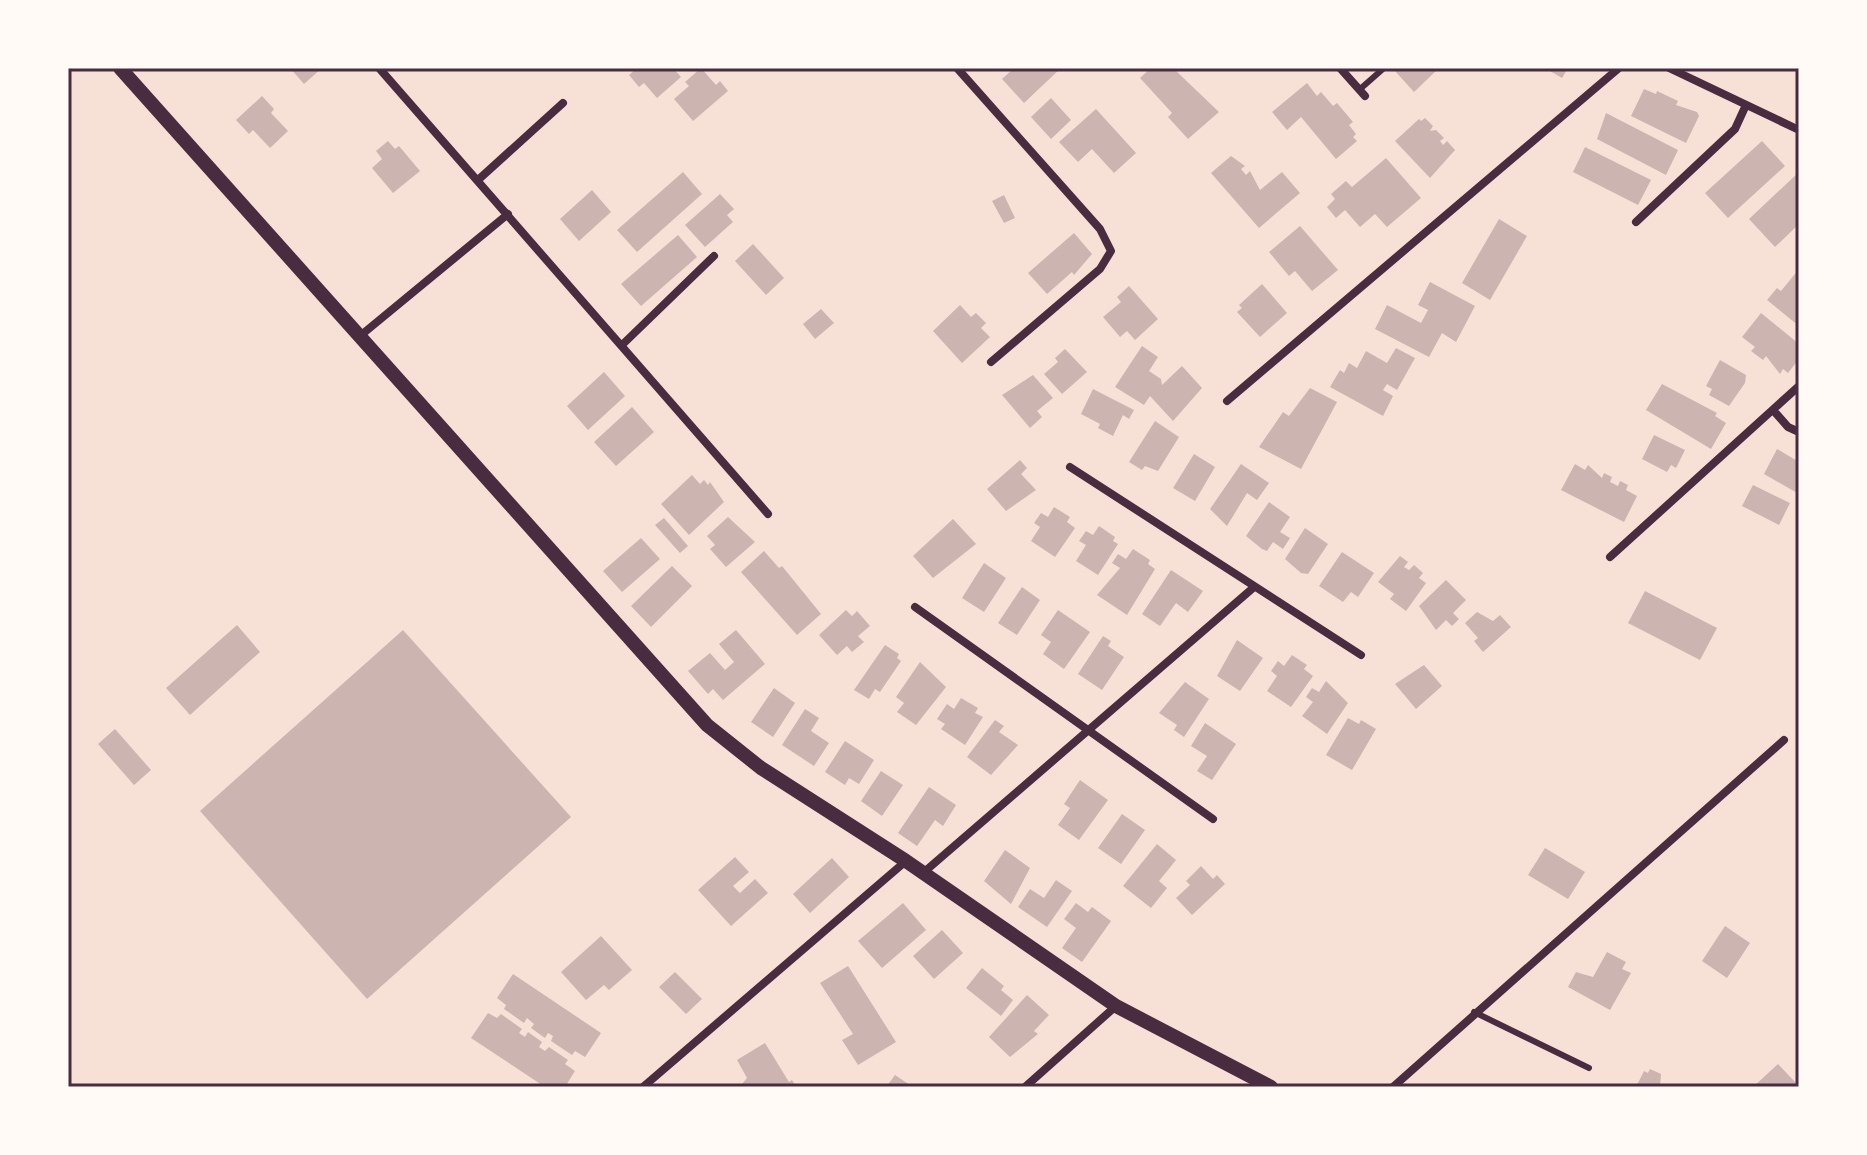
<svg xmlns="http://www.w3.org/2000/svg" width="1867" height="1155" font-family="Montserrat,sans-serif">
<rect width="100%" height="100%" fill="#f7e1d7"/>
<path fill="#ccb4b1" d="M290,68H322L304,84Z
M637,68H673L681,77L657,98L644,83L639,87L629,75Z
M701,68L716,85L720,81L728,91L693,121L674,99L689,86L685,82Z
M1014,68H1061L1024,103L1002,79Z
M1151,68H1173L1219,112L1188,139L1168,117L1172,113L1140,78Z
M1398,68H1433L1436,71L1414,92L1395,71Z
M1545,68H1568L1562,78Z
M1307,83L1317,96L1321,92L1333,106L1337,103L1353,122L1349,125L1356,134L1353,137L1357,141L1336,159L1301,117L1287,130L1272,112Z
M1644,89L1656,94L1657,91L1678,101L1676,105L1697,112L1699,116L1686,143L1631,116Z
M262,96L274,109L271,113L288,131L270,148L253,130L249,134L236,120Z
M1051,98L1071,120L1051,139L1031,117Z
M1096,109L1136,153L1114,173L1092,149L1078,162L1059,142Z
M1606,113L1678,150L1666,175L1597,139Z
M1425,118L1433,126L1430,131L1436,130L1444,138L1440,141L1443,145L1447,141L1455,150L1430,178L1395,141L1419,119L1421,121Z
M388,141L395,149L399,146L420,171L393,193L372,168L382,159L376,151Z
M1762,141L1785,166L1728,218L1705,193Z
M1585,147L1651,180L1638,205L1573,172Z
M1231,156L1245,166L1241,169L1246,175L1250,171L1260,190L1282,172L1300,193L1259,228L1211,173Z
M1386,158L1421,198L1387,227L1375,214L1360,227L1345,210L1336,218L1327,207L1335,199L1331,194L1346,181L1352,187Z
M683,172L702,194L637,252L617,230Z
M1799,172V224L1775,247L1749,219Z
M592,190L611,212L579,241L560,219Z
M720,194L734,209L727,215L733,222L705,247L685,225Z
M1004,195L1015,218L1004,223L992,201Z
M1499,219L1527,236L1490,300L1462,283Z
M1300,226L1338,270L1312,291L1295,271L1289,276L1269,252Z
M1074,233L1092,254L1074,275L1072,272L1047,294L1028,273Z
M678,235L697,257L641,306L621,284Z
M753,244L784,278L766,295L735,261Z
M1799,269V326L1767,300L1777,288L1781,291Z
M1430,282L1475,306L1456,342L1442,333L1429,357L1375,329L1387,305L1421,323L1428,310L1418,305Z
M1262,284L1287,313L1260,337L1237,312L1242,308L1239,305Z
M1129,286L1158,319L1135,340L1127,331L1120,337L1103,317L1121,302L1117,297Z
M960,305L971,317L976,313L986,323L981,328L990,337L962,363L933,331Z
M821,309L834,323L815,339L803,324Z
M1761,313L1799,344V359L1788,373L1783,369L1780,374L1766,356L1763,360L1751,351L1755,347L1742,337Z
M1142,346L1158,357L1149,371L1161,379L1162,385L1182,366L1202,388L1173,421L1150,396L1144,405L1115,387Z
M1396,348L1415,358L1397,390L1387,384L1383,390L1393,396L1383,416L1330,387L1340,370L1344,373L1349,363L1357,368L1366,351L1387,363Z
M1065,349L1087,372L1062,394L1044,374L1058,362L1055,358Z
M1720,360L1746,375L1745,383L1729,406L1709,395L1712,389L1706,386Z
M604,372L625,396L588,430L567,406Z
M1033,375L1053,398L1037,411L1042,417L1030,428L1002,395Z
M1662,384L1717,413L1715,416L1726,423L1711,449L1646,410Z
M1310,388L1337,402L1301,469L1259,447L1283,412L1289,416Z
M1093,389L1134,410L1129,419L1123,415L1113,436L1098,428L1100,424L1081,414Z
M632,407L654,432L616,466L594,442Z
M1155,421L1179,437L1158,471L1145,466L1142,470L1129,462Z
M1654,435L1685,450L1676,468L1671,465L1667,472L1642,459Z
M1777,449L1799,462V494L1764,474Z
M1194,454L1215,467L1195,501L1173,488Z
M1020,460L1027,468L1021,474L1036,490L1006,511L987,489Z
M1241,464L1269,483L1257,500L1247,493L1227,526L1210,509Z
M1575,464L1585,470L1588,465L1602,478L1604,473L1612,477L1610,482L1618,486L1620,481L1628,485L1626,490L1637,496L1624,522L1561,490Z
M692,475L700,484L704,480L708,485L710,482L724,502L689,535L661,504Z
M1753,485L1790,503L1779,525L1742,506Z
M1269,502L1290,517L1280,532L1290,538L1283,549L1273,542L1267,551L1262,549L1246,536Z
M1054,507L1070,517L1067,522L1075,528L1055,557L1031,541L1040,527L1034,523L1041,513L1048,517Z
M728,517L755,542L726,567L710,549L715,545L707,536Z
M664,518L688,546L680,553L655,525Z
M953,519L976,544L933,578L913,556Z
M1099,526L1115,537L1113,541L1118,544L1098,575L1076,561L1086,545L1079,541L1086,531L1093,535Z
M1305,528L1328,544L1308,574L1301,573L1285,559Z
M641,538L660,559L622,592L603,571Z
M1133,549L1150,560L1148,564L1155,569L1127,615L1097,595L1120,568L1112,563L1118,554L1126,559Z
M764,551L779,568L782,566L821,614L797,635L741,572Z
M1342,552L1374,573L1358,597L1351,592L1343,602L1319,586Z
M1400,556L1408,562L1404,567L1409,570L1414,565L1423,573L1419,578L1426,583L1406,611L1390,599L1394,594L1378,582Z
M984,563L1006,578L984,612L962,598Z
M672,566L692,586L651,627L631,606Z
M1171,570L1203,591L1188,612L1176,603L1160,626L1142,614Z
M1446,580L1466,600L1453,613L1459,619L1452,626L1446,620L1436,630L1419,606Z
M1022,587L1040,600L1017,635L998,623Z
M1645,591L1717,628L1700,660L1628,623Z
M846,610L852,616L857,611L870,626L858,636L864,642L852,652L847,646L837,655L819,635Z
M1058,610L1090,632L1064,669L1043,654L1051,642L1041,635Z
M1477,612L1493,621L1500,615L1511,627L1483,652L1474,641L1478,638L1465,623Z
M237,625L260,652L190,715L166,688Z
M403,630L571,817L367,999L200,811Z
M736,630L765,664L723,700L713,689L708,694L688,671L710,653L725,670L734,662L719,644Z
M1103,636L1111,641L1108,646L1124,657L1102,690L1078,674Z
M1237,640L1263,658L1240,691L1217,676Z
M885,645L899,654L897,658L901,661L880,692L875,689L869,699L854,690Z
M1292,655L1307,665L1304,669L1313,676L1291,707L1267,691L1277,676L1271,671L1278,661L1284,666Z
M920,662L946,687L916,725L897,712L904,703L896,697Z
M1424,665L1442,686L1416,709L1395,684Z
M1326,681L1348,703L1327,734L1302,716L1313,702L1306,697L1312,688L1319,692Z
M1185,682L1209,699L1184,737L1174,730L1177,725L1159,713Z
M774,688L795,703L773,737L751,722Z
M961,698L978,708L975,713L983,717L965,745L941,729L945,724L937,719L947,704L954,709Z
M805,709L819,718L811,731L829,743L814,766L782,745Z
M1348,718L1359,724L1361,720L1376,729L1352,770L1326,755Z
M995,720L1004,726L999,732L1018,745L991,775L967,757Z
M1205,723L1236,744L1212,780L1197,771L1207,756L1191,746Z
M115,729L151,770L134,785L98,744Z
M845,741L874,760L859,784L849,778L845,785L825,772Z
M881,771L903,785L882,816L861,801Z
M1080,780L1108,800L1079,840L1058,825L1070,808L1064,804Z
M929,787L956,805L943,826L935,820L917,846L898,833Z
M1122,814L1145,830L1121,864L1098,848Z
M1157,844L1176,860L1159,881L1167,888L1151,908L1123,886Z
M1545,848L1585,872L1568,899L1528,875Z
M1005,850L1030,868L1011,904L984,881Z
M735,857L749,872L733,886L740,893L755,879L768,893L731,926L698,890Z
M832,858L849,877L810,913L793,894Z
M1201,866L1213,879L1217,875L1225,884L1192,915L1176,898L1190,885L1186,881Z
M1056,880L1072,891L1047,927L1018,907L1030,889L1044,898Z
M903,903L926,930L882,968L858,941Z
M1076,903L1088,912L1092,907L1111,921L1082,962L1062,948L1076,928L1064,919Z
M1725,926L1750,943L1727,978L1702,961Z
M942,930L963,953L934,979L913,956Z
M601,936L632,970L609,990L604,985L586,1000L561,972Z
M1607,952L1626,962L1622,969L1631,973L1610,1010L1568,987L1576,972L1593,977Z
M848,966L896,1042L858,1065L842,1040L853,1034L820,983Z
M982,968L1004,986L1001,990L1013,1000L1001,1016L966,988Z
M675,972L702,999L686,1014L659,987Z
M513,974L601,1033L585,1057L575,1051L572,1055L551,1041L553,1036L548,1033L545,1038L531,1028L534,1024L527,1018L524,1023L504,1009L506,1005L497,998Z
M1027,995L1049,1015L1034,1031L1038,1034L1010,1057L989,1037Z
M488,1013L497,1018L501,1014L522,1029L519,1033L525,1037L528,1032L542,1042L539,1047L545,1051L549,1047L568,1060L565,1064L575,1071L565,1087H545L471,1038Z
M765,1043L789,1082L792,1080L796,1087H744L742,1084L747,1078L737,1060Z
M1778,1064L1796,1083L1792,1087H1753Z
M1650,1069L1661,1074L1660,1087H1636L1644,1071L1648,1073Z
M895,1075L913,1087H886Z"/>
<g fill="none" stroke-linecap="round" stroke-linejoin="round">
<path stroke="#4a2c40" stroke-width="6" d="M1359,90L1384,68
M1474,1012L1589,1068"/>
<path stroke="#4a2c40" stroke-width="8" d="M379,68L768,514
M957,68L1100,229L1111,251L1100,269L991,362
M1340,68L1365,96
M1669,68L1799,130
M478,180L563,103
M1636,222L1735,129L1746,105
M360,336L508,214
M622,345L714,256
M1227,401L1619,68
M1773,410L1788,427L1799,432
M1070,467L1361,655
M1610,557L1799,386
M915,607L1213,819
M923,873L1253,588
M643,1087L906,861
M1025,1087L1116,1006
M1393,1087L1784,740"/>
<path stroke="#4a2c40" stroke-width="14" d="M120,68L707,725L761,768L906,861L1116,1006L1271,1087"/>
</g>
<rect width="1867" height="1155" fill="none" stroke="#fffaf5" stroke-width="140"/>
<rect x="70" y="70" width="1727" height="1015" fill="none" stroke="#4a2c40" stroke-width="3"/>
</svg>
